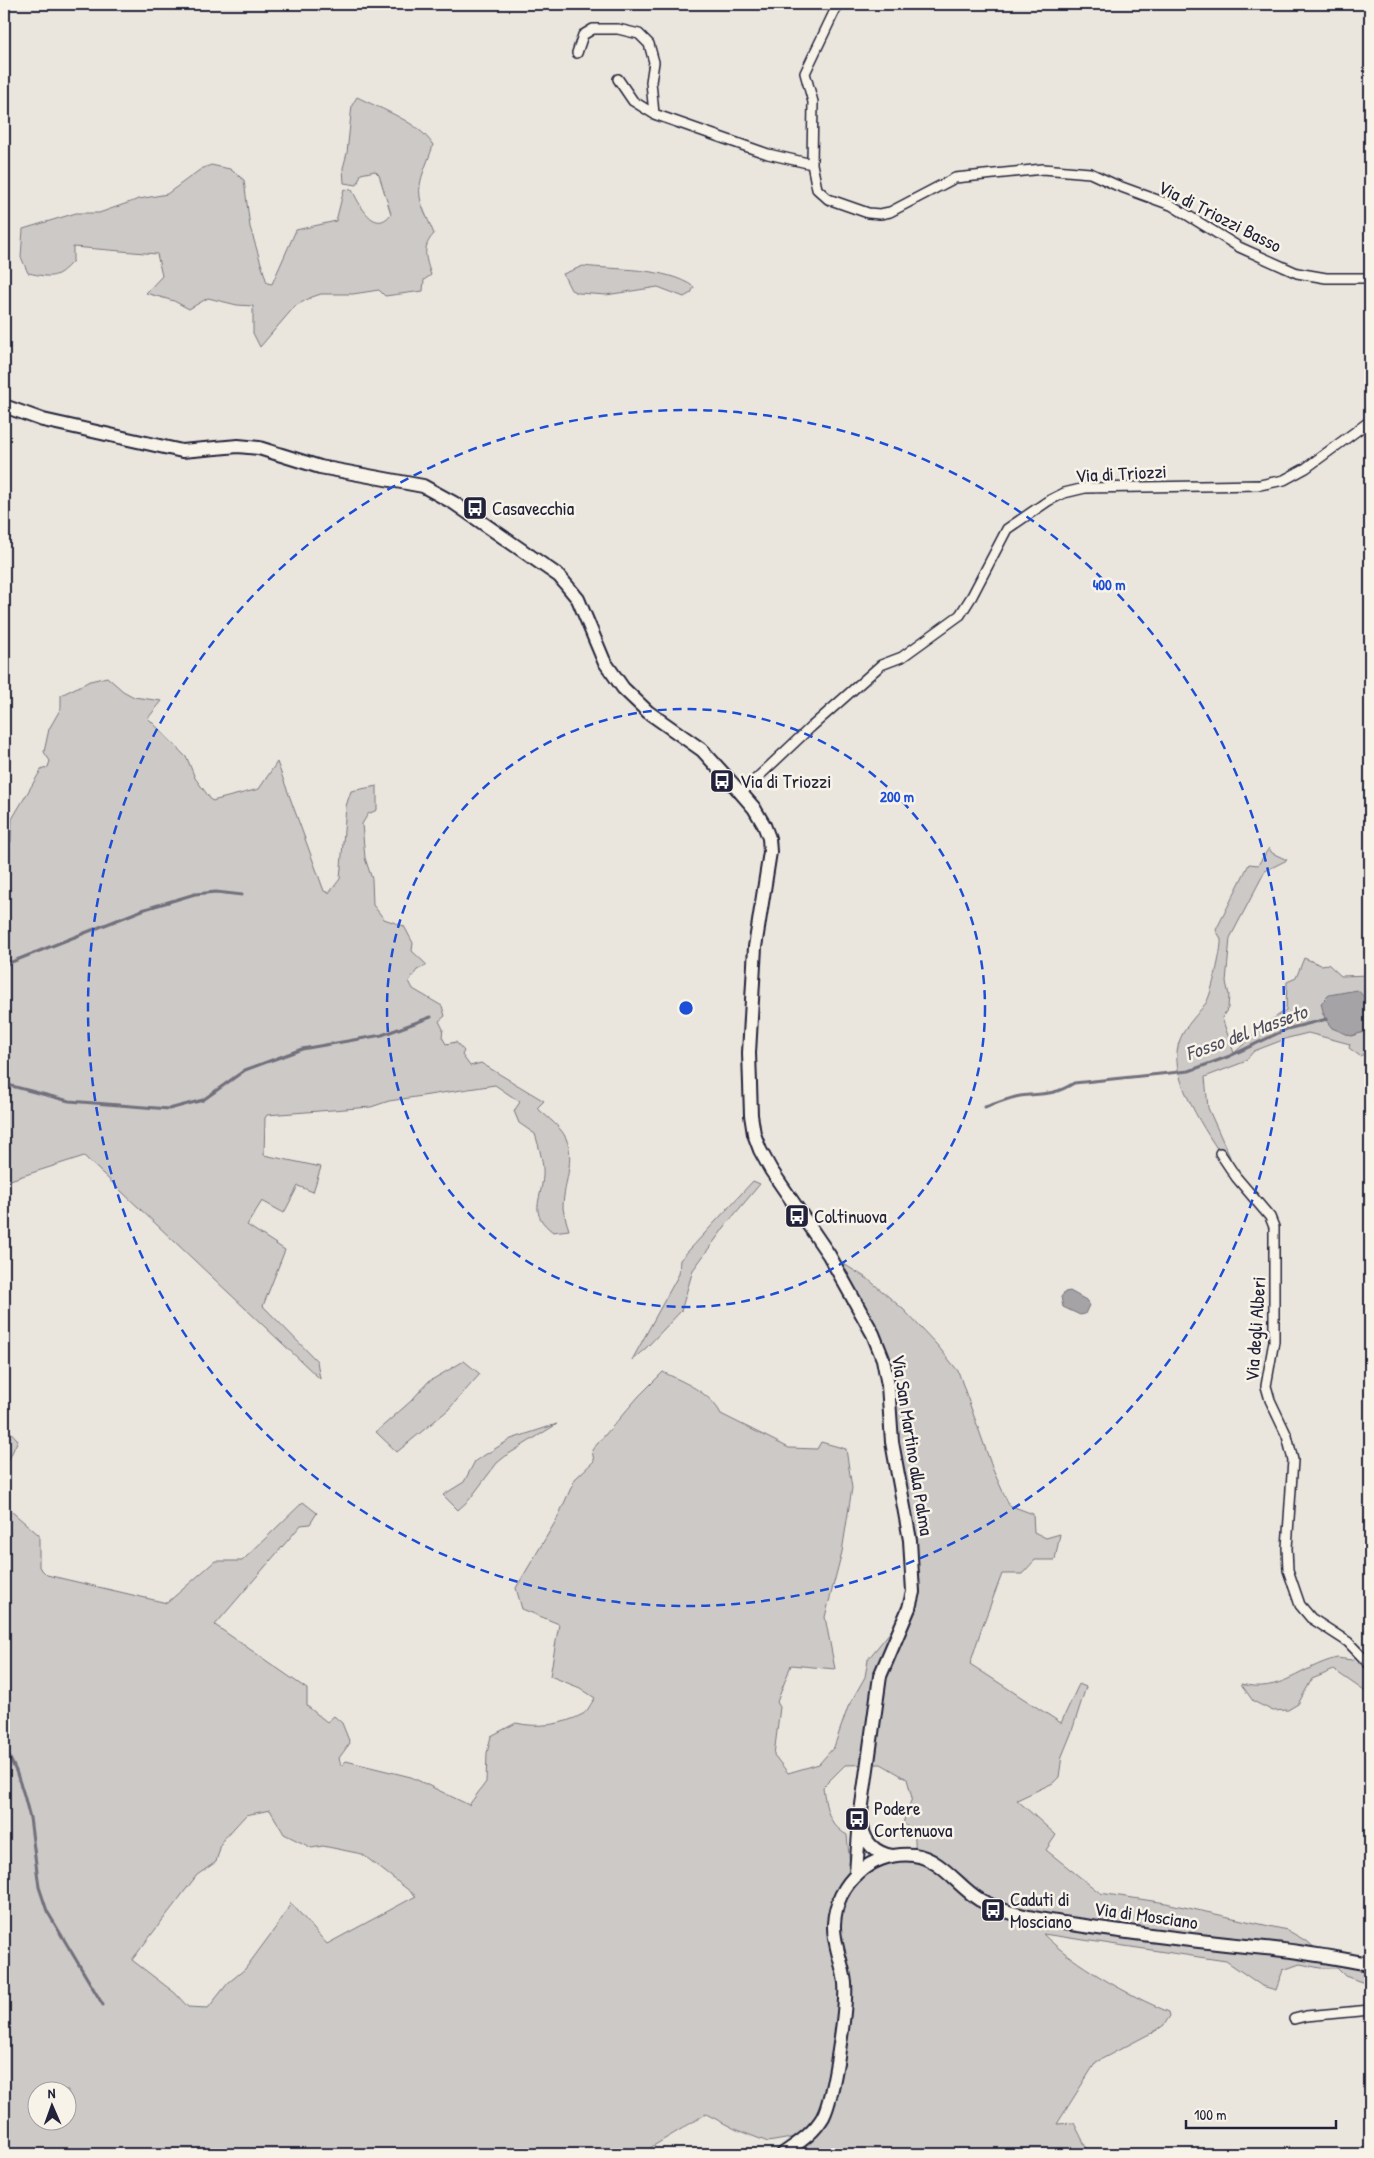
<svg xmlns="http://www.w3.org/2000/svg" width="1374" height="2158" font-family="'Patrick Hand',sans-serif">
<rect width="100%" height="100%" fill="#eae6de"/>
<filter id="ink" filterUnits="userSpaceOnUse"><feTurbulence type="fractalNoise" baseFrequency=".02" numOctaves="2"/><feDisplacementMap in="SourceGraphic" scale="10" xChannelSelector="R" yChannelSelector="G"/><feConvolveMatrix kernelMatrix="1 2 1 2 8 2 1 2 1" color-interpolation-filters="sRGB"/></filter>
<g filter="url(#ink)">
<path fill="#cdc9c6" stroke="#787680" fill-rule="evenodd" d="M357,97C381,109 419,122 433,145C429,161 417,180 420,197C422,209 430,223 434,234C421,247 426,259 431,275L424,280L423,291L385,296L379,290L353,294H321L312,297L295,306L260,347L253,333V306L237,305L208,298L189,309L174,301L146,293L162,276L157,254L73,247V261C56,279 53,278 28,273L21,257L23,229L76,213H99L139,199L167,194L201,169L211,165L230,169L244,180L250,227L267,283L272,284L296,230L336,221L344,189L352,190C359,203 374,236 391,214L379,175L375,171L361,174L357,185L344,183L343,168L347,153L352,105Z
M583,266C616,270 666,267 694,287L691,293L684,297L658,287L606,295L578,293L571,290L563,274Z
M107,677L123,691L134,697L162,701L148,718L187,758L195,778L212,801L259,789L277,762L324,891L329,893L340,879L346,806L351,791L377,786V810L368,814L362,824L365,858L372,879L373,905L384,919L404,926L413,943L412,951L427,965L417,970L409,981L413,989L442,1006L445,1016L439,1021L443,1029L442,1037L446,1044L456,1042L464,1051L462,1055L470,1066L481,1063L544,1101L537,1108C545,1115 554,1122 560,1129C580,1152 563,1182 563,1208C564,1215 567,1223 569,1230L553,1232C528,1213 541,1202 543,1176C544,1163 539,1147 535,1134L519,1123L514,1111L520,1102L495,1085L389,1101L371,1107L267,1115L265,1118L264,1155L321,1167L313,1192L298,1186L284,1213L262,1201L247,1225L285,1250L263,1306L317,1361L320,1379L84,1156L4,1182V845L11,842L12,819L41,770L48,767L50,761L44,752L49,729L61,708V695L90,681Z
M1269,848L1272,853L1287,860L1265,871L1230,938L1226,982L1229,995L1228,1008L1222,1018L1234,1053L1266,1024L1286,1010L1287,982L1296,978L1304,958L1321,965L1328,964L1341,976L1370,975V1007L1368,999L1322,1013L1333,1028L1361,1033L1370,1028V1051L1360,1056L1349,1048L1350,1044L1308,1033L1288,1038L1254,1051L1244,1062L1205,1077L1208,1108L1230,1157V1168C1212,1141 1173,1086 1177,1052C1179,1031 1194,1019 1206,1003C1211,996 1222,949 1221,940C1221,937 1217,933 1216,930L1249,864L1258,865Z
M753,1181L760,1184L729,1221L693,1270L681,1311L646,1348L632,1360L679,1274L680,1260Z
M829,1255L868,1279L904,1310L937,1345L958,1371L993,1470L1009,1505L1033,1514L1034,1532L1046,1538L1060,1534L1055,1560H1035L1022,1574H1002L981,1630L970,1664L1061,1723L1079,1684L1086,1687L1071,1734L1062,1756L1059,1777L1053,1783L1017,1800L1056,1835L1046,1850L1100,1893L1166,1903L1287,1930L1308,1942L1325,1957L1370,1964V1985L1345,1976L1337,1968H1320L1300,1964L1283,1970L1276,1990L1262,1986L1226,1961L1043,1934C1074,1965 1128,1995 1169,2012L1170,2016L1164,2025L1157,2030L1096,2062L1057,2124L1074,2123L1086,2147L1094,2154H783L809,2135L768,2142L737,2130L706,2114L640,2154H8L4,2148V1505L39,1535V1567L47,1575L167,1603L215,1561H242L303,1502L317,1513L310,1524L301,1525L215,1625L307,1689V1706L327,1722L334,1716L342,1723L350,1743L339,1758L341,1766L346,1761L411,1777L469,1805L486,1782L487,1753L491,1736L516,1723C537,1728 563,1725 583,1714C588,1711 591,1703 595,1698L580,1688L550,1676L559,1624L522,1609L516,1588L557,1519L575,1479L594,1461L592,1450L639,1396L663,1372C683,1382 710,1392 721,1414L789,1448L817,1449L821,1442L846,1449L852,1488L842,1552L825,1617L835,1669L791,1665L777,1702L780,1707L774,1755L788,1773L819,1764L834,1747L848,1707L865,1677L868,1659L909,1609L913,1592L883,1359ZM881,1764L907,1779L912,1798L903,1823C917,1834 915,1838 915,1855L893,1861L857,1879L851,1875L847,1835C828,1824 826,1808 823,1787L845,1765ZM270,1810L284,1834L312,1848L323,1846L362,1854L416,1896L327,1944L291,1903L279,1923L245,1969L228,1983L208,2008L188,2007L175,1993L132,1960L197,1875L216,1862L222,1841L246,1815ZM38,2090H68V2120H38Z
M464,1361L480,1374L448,1410L397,1452L376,1432L411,1401L428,1382Z
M557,1424L507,1455L497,1463L469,1500L458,1510L443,1495L464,1482L475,1461L511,1439Z
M4,1425L18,1440L4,1470Z
M1337,1658L1352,1660L1370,1668V1695L1334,1670L1312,1679L1298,1704L1288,1710L1273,1711L1253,1701L1241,1684C1281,1694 1300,1667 1337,1658Z"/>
<path fill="#a6a3a6" stroke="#716f7b" d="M1357,990C1373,1003 1370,1009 1370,1028L1361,1033L1351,1036L1332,1028L1325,1019L1321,1003L1329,995Z
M1070,1291L1088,1301L1089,1305L1085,1314L1080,1315L1063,1307L1061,1297L1065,1292Z"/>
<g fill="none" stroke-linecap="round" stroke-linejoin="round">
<path stroke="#716f7b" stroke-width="3" d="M4,965L145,909L195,894L216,892L242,895
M4,1084L69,1101L169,1109L203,1100L245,1070L302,1049L382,1035L431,1017
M985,1107C997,1103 1009,1098 1020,1096C1044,1093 1053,1096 1074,1083L1189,1071L1230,1056L1287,1029L1327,1019
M4,1746L16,1771L24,1795L30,1818L39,1887L47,1911L103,2005"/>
<defs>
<path id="street" d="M838,4L805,73L813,102L812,164L817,189L828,199L868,213L880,214L890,212L955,178L1043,169L1090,173L1116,185L1171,205L1239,247L1297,273L1326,278H1370
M577,53L583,35L593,29H618L639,34L649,44L654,62L651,82L654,114
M618,79L633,101L654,114L768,154L812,164
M741,793L810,728L881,665L902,657L960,615L972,596L1007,529L1048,501L1064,493L1085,488L1260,485L1284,480L1306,468L1370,421
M1220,1153L1236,1177L1270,1217L1274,1227V1341L1266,1386L1270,1400L1287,1436L1293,1460L1287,1548L1288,1570L1300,1605L1311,1618L1348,1642L1370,1665
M1294,2019L1306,2016L1370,2010"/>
<path id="secondary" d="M4,406L43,420L182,451L238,446L259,448L320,467L423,486L454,503L559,576L578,599L604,661L623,688L648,712L702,750L741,793L754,808L764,825L769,838L770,852L755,947L749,1053L751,1115L754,1134L760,1150L771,1170L829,1255L873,1334L883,1359L888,1385L892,1442L910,1540L913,1592L909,1608L880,1676L860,1819L856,1873
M862,1827C865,1843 875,1853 892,1856
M783,2154C798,2143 813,2134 823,2117C834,2096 847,2007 845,1983C843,1963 833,1945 834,1924C836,1882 872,1851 914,1855C942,1859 958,1887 980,1900C991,1906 1004,1911 1016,1914C1048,1922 1080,1925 1113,1930C1163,1937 1214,1943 1265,1948C1300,1951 1335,1958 1370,1964"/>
</defs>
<use href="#street" stroke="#22223b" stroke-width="12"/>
<use href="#secondary" stroke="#22223b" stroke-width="16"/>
<use href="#street" stroke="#f7f3e8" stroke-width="9"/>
<use href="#secondary" stroke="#f7f3e8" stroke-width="12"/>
</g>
</g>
<g fill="none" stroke="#1d4ed8" stroke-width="2.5" stroke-dasharray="9 6">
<circle cx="686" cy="1008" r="299"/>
<circle cx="686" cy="1008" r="598"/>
</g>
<defs>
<symbol id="bus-square" viewBox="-11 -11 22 22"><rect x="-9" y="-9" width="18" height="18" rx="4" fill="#22223b" stroke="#f7f3e8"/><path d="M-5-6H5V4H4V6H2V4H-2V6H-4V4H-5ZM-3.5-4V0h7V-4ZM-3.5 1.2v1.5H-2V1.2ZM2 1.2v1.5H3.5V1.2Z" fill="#fff"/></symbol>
</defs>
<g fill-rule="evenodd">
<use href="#bus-square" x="461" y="494" width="28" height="28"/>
<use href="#bus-square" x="708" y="767" width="28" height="28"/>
<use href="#bus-square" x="783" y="1202" width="28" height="28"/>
<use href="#bus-square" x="843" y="1805" width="28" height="28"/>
<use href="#bus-square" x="979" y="1896" width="28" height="28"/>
</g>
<g text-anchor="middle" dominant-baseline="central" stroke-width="5" stroke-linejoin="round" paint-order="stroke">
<g font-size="19" fill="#22223b" stroke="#f7f3e8">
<text transform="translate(1220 216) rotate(27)">Via di Triozzi Basso</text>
<text transform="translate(1121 473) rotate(-3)">Via di Triozzi</text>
<text transform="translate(1255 1329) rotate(-86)">Via degli Alberi</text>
<text transform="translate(913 1445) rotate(81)">Via San Martino alla Palma</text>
<text transform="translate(1146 1915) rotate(8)">Via di Mosciano</text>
</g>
<g font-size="19" fill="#22223b" stroke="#f7f3e8" text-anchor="start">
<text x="492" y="508">Casavecchia</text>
<text x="740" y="781">Via di Triozzi</text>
<text x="814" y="1216">Coltinuova</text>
<text x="874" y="1808">Podere<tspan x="874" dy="22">Cortenuova</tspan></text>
<text x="1010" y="1899">Caduti di<tspan x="1010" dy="22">Mosciano</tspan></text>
</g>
<g font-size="20" font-style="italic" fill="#504f60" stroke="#f7f3e8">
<text transform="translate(1246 1032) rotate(-20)">Fosso del Masseto</text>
</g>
</g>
<circle cx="686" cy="1008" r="8" fill="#1d4ed8" stroke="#f7f3e8" stroke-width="2.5"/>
<g font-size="15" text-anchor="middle" font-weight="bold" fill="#1d4ed8" stroke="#f7f3e8" stroke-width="5" stroke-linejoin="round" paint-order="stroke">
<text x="1109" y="590">400 m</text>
<text x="897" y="802">200 m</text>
</g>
<rect width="1374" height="2158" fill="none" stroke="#f7f3e8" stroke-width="20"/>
<rect x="10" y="10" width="1354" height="2138" fill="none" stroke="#22223b" stroke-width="2" filter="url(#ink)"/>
<g transform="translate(52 2106) rotate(358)"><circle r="24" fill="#f7f3e8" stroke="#a29fa3"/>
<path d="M0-4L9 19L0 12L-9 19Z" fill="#22223b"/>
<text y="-8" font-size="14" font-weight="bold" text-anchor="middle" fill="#22223b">N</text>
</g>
<path d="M1186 2120v8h150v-8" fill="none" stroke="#22223b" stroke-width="2.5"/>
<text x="1194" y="2120" font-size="15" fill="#22223b" stroke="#f7f3e8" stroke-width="4" paint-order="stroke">100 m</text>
</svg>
